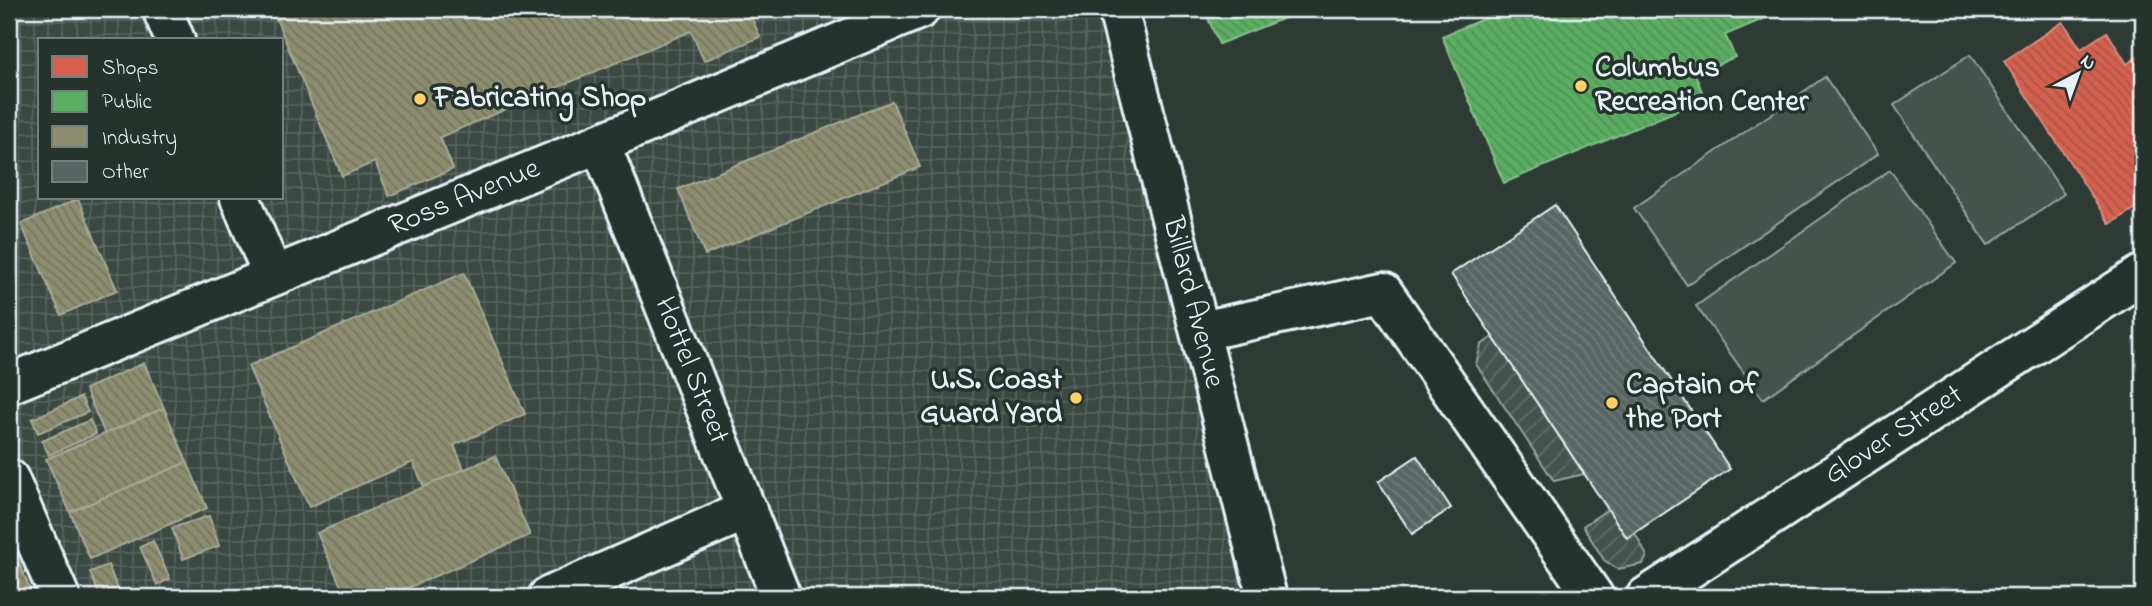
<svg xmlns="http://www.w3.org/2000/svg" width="2152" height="606" font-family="'Indie Flower',sans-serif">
<defs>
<pattern id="industrial-grid" width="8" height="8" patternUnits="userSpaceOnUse" patternTransform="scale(1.75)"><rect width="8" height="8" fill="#3b4843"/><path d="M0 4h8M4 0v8" fill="none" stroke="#57635f"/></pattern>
<pattern id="garden-furrows" width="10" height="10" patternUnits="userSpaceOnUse" patternTransform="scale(1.75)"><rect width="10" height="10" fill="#45524e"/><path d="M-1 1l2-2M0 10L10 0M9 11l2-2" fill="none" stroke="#606b68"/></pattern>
<pattern id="shops-back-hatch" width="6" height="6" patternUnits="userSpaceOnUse" patternTransform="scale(1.75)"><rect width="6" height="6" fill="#d6604d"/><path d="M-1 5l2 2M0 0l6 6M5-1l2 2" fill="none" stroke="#a4584c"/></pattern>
<pattern id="public-back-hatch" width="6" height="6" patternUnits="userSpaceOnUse" patternTransform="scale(1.75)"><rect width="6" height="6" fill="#5aae61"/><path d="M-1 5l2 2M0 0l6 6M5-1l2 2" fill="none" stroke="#548f5a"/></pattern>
<pattern id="industry-back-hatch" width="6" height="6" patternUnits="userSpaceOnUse" patternTransform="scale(1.75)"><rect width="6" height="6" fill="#8c8c6e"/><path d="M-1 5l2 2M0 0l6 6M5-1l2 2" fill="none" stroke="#747461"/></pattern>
<pattern id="building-back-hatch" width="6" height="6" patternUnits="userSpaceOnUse" patternTransform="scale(1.75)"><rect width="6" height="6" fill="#596563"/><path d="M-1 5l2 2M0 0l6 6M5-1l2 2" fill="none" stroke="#717c7a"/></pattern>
</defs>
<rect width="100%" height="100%" fill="#2e3b35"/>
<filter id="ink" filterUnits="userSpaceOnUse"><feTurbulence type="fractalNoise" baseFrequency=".0143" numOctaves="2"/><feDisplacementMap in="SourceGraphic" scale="14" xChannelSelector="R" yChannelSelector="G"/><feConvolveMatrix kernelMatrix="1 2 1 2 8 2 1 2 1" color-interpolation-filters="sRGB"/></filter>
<g filter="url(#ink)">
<path fill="url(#industrial-grid)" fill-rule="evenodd" d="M9,9H1118L1266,597H9ZM40,40H282V198H40Z"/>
<path fill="url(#garden-furrows)" stroke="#96a2a3" stroke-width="2" d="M1493,337L1584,474L1554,481L1476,364L1481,345Z
M1608,509L1627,537L1635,533L1647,556L1643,564L1618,569L1604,560L1583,526Z"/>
<path fill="#45524e" stroke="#96a2a3" stroke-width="2" d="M1970,55L2064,194L1988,245L1894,105Z
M1825,77L1878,154L1687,285L1634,208Z
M1890,170L1956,263L1763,399L1696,306Z"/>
<path fill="url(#shops-back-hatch)" stroke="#db8c80" stroke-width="2" d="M2063,22L2081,49L2107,32L2127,64L2143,53V203L2110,224L2004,61Z"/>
<path fill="url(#public-back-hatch)" stroke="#85c28e" stroke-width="2" d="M1204,9H1307L1219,44Z
M1507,9H1787L1725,35L1735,57L1695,74L1705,99L1504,183L1442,36Z"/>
<path fill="url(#industry-back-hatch)" stroke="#a8aa97" stroke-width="2" d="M272,9H748L760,37L704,61L691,31L440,137L453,169L389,196L375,162L342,176Z
M892,101L920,167L705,255L678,189Z
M78,199L117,290L61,315L21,224Z
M464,273L525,414L454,445L464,469L424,487L413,462L309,507L248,366Z
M144,363L164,408L105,434L85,389Z
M81,397L88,412L38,433L32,419Z
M164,408L187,462L70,512L46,459Z
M90,420L96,434L49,455L42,441Z
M495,456L530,535L387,597H346L317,533Z
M187,462L207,508L90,559L70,512Z
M209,516L219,546L183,559L172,528Z
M9,539L33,597H9Z
M153,541L170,579L157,585L140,547Z
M108,565L121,597H100L90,572Z"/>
<path fill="url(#building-back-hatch)" stroke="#e8f1f8" stroke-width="2" d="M1555,205L1730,469L1627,538L1451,274Z
M1417,456L1451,508L1412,534L1378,482Z"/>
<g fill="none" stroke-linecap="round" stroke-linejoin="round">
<defs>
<g id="minor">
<path d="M162,9L175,40"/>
<path id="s1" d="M1118,9L1267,597"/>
<path id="s2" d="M600,143L781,597"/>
<path d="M240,198L273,276"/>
<path d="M1201,331L1383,292L1594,597"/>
<path id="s3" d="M9,384L600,143L920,9"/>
<path d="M9,479L60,597"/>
<path d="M548,597L747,510"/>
<path id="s4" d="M1646,597L2143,274"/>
</g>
</defs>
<use href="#minor" stroke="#e8f1f8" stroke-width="44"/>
<use href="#minor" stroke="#26332d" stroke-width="38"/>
</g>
</g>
<g fill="#ffd166" stroke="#26332d" stroke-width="2.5">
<circle cx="1581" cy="86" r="7"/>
<circle cx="420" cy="99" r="7"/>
<circle cx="1076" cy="398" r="7"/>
<circle cx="1612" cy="403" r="7"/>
</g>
<g text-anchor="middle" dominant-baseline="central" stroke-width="7" stroke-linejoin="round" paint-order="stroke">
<g font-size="30" font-weight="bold" fill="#e8f1f8" stroke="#26332d" text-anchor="start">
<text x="1595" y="69">Columbus<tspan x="1595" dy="34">Recreation Center</tspan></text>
<text x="434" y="99">Fabricating Shop</text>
<text x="1062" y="381" text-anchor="end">U.S. Coast<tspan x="1062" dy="34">Guard Yard</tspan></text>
<text x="1626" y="386">Captain of<tspan x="1626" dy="34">the Port</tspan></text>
</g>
<g font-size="30" fill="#e8f1f8" stroke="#26332d">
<text stroke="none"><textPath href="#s3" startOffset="492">Ross Avenue</textPath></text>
<text stroke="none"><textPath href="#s1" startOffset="303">Billard Avenue</textPath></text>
<text stroke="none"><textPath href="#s2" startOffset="245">Hottel Street</textPath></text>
<text stroke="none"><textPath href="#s4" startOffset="296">Glover Street</textPath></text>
</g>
</g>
<rect width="2152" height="606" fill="none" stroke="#26332d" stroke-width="35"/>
<rect x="18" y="18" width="2117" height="571" fill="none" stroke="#e8f1f8" stroke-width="2.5" filter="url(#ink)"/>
<rect x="38" y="38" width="245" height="161" fill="#26332d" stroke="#747f7e" stroke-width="2"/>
<rect x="52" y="56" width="35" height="21" fill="#d6604d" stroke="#747f7e" stroke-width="2"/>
<text x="102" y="74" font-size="21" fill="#e8f1f8">Shops</text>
<rect x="52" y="91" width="35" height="21" fill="#5aae61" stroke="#747f7e" stroke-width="2"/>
<text x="102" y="108" font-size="21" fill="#e8f1f8">Public</text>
<rect x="52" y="126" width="35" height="21" fill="#8c8c6e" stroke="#747f7e" stroke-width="2"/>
<text x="102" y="144" font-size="21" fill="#e8f1f8">Industry</text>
<rect x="52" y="161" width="35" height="21" fill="#596563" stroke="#747f7e" stroke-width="2"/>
<text x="102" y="178" font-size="21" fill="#e8f1f8">Other</text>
<g transform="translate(2078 74) rotate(41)" stroke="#26332d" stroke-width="5" paint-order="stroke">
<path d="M0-5L12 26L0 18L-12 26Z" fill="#e8f1f8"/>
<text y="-10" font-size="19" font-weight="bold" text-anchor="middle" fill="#e8f1f8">N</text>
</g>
</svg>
